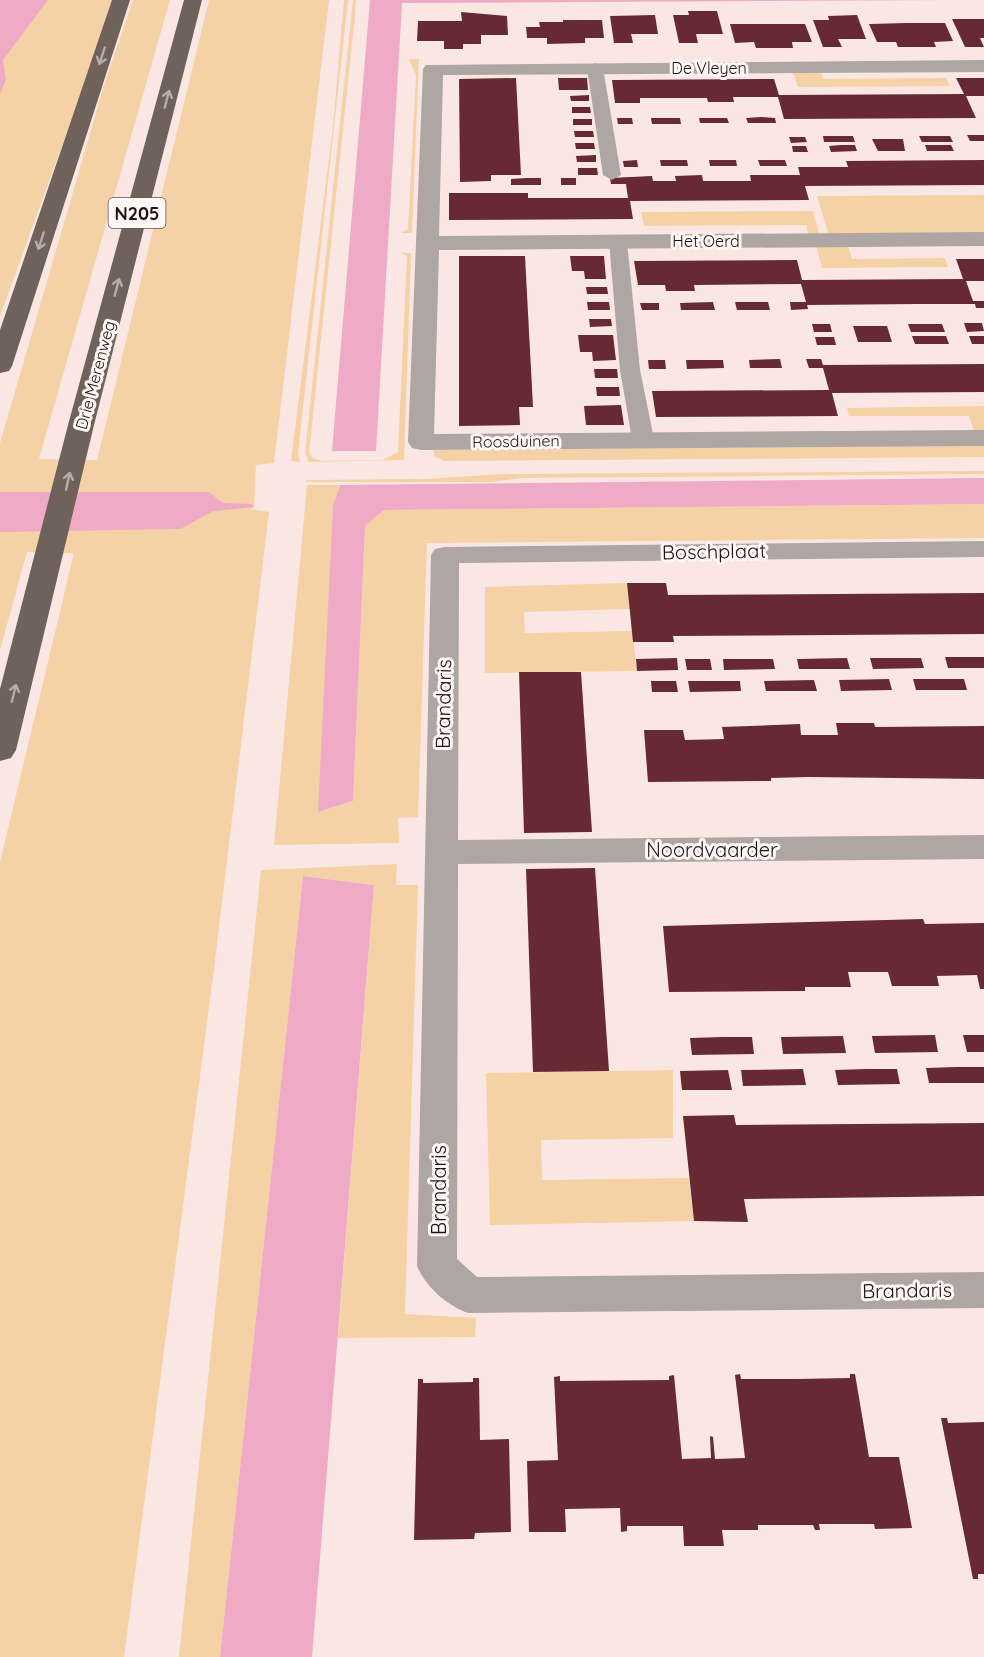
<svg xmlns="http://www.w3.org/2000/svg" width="984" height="1657" font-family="Quicksand,sans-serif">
<rect width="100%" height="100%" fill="#fae7e3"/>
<path fill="#f5d2a6" d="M0,0H115L0,316Z
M133,0H170L39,459L97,460L209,0H329L274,463L256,465L254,507L251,509L269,512L214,969L124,1657H0V862L74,553L27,552L0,650V443L105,82Z
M344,0H348L298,453L300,462L291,461L333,126Z
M353,0H356L355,15L309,453L313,458L321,461L382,460L398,452L407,256L401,253H411L404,460L308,462L305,453Z
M409,59H419L412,233H401L408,229L416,76Z
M792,70H820L823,79L946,78L950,86L798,87Z
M984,195V236H829L817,196Z
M813,211L820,237H809L806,225L644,226L641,212Z
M816,246H848L852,259L945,258L948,267L822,268Z
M984,406V431H974L969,416H849L847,408Z
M984,446V457L444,461L434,456V450Z
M984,471V474L522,478L491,482H306V480L426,479L501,474Z
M307,485H340L333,505L319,812L353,801L365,526L384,510L984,504V538L427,543L418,817L398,818L399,843L274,845Z
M627,583L630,609L524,612L525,633L632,631L637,671L485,673V587Z
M397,864L396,885H418L405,1314L476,1318L475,1337L338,1338L374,885L303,876L220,1657H179L261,870Z
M673,1070V1138L541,1140L542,1180L689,1178L694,1221L490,1225L486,1073Z"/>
<path fill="#efaac5" d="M0,0H48L3,60L6,80L0,94Z
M370,0H954L402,3L376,451H332Z
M984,478V504L384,510L365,526L353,801L318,812L333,505L340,485Z
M0,492H209L223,503L252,504L254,507L214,511L180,529L0,532Z
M303,876L374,885L312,1657H220Z"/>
<path fill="#672a33" d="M688,11H717L723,34H696L698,43H679L673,15H689Z
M461,12L507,16L508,35H481V44H463V49H444V41H417L418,21H462Z
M655,15L658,34H631L633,43H614L610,16Z
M857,15L866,39H838L842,47H823L813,20H829L828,16Z
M952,19H984V38H980L984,47H965Z
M563,20H602L604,38H585V43L547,44V38H527L526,27H540L539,22H563Z
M907,23H945L953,41L934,42L936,47H898L896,42H877L869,24Z
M730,24H805L812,42H792L793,48H756L754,42L735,43Z
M516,78L521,175H491V181L460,182L459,79Z
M558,78H587L588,90H559Z
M956,78H984V96H966L976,118L784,119L778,97H733L734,102H708L707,98H640V103H615L612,80L774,79L779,95L964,94Z
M589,95V101H571L570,96Z
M572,107H590L591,113H572Z
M761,117L775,118L776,123H748L746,118Z
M617,118H632L633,124H618Z
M651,118H680L681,124H652Z
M699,118H727L729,123H700Z
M573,119H592V125H573Z
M574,131H593L594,137H575Z
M967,135H984V141H970Z
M823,136H853L855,142H824Z
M919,136H950L953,142H922Z
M789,137H805L807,142L791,143Z
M872,139H903L905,151H878Z
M575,143H594L595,149H576Z
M841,145H855L857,151L831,152L829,146Z
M925,145H951L954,151H927Z
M792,146H806L808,152H793Z
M596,155V162H577L576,156Z
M637,160L638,167H624L623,161Z
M660,160H687L688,166H661Z
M709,160H736L737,166H710Z
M758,160H785L787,166H760Z
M984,160V185L805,186L809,200L630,201L633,219L449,220V193H528V198H628L626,184H611L610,178L652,176L653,181H676L675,176L702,175L703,181H751L750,175H800L798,167H848L846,161Z
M578,168H597L598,175H578Z
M526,178H541V185H511V179Z
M561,178H576V185H561Z
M459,256H525L533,407H519L520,425L459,426Z
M570,256H604L606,279H585L584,271H572Z
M956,259H984V281H966L973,301H984V308H976L975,304H918L807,305L808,309L791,310L790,302H806L801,284L694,285L695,291H666L665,285H638L634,261L797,260L802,280L963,279Z
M586,287H607L608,294H587Z
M587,302H609L610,310H588Z
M713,302L715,310H681L680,303Z
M735,302H768L770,310H737Z
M640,303H659V310H642Z
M589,319H611L612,326L590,327Z
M964,323H982L984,331L967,332Z
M812,324H830L832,332H814Z
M908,324H942L945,332H911Z
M853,326H887L892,342H858Z
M578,335H613L616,360L593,361L592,352H580Z
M912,336H946L949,344H915Z
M969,336H984V344H972Z
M815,337H834L836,345H817Z
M780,359L782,368H750L749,360Z
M806,359H821L823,365L984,364V392L832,393L838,416L656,417L652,391L829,390L823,368H809Z
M648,360H665L666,369H649Z
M686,360H723L724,368L687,369Z
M594,369H617L618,378H595Z
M596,387H619L620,396H597Z
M621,405L624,425H586L584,406Z
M627,583H666L668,595L984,593V634L673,636L674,642H633Z
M945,657H984V668H948Z
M677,658L678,670L637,671L636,659Z
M847,658L850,669H799L797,659Z
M870,658H921L924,668L873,669Z
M685,659H710L712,670H687Z
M723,659H773L775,669L724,670Z
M519,672H581L592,832L524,833Z
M889,679L892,690L841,691L839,680Z
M913,679H964L967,690H916Z
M814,680L817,691H766L764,681Z
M651,681H676L678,692H652Z
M688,681H740L741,691L690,692Z
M836,723H874L875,727L984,726V779L808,777L771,778V781L648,782L644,730H683L685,740L724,739L722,727L800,724L801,735H838Z
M595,868L609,1071L533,1072L526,869Z
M923,919L925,924L984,923V989H980L977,975L937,976L939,986H892L888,972H848L851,987H805V991L669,992L663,926Z
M935,1035L938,1052L875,1053L872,1036Z
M963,1035H984V1052H967Z
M843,1036L846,1053L783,1054L781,1037Z
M722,1037H752L754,1054L692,1055L690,1038Z
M957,1067H984V1083H929L926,1068Z
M803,1069L806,1085L743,1086L741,1070Z
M866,1069H897L900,1084L838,1085L835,1070Z
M728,1070L732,1090H682L680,1071Z
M734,1115L736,1125L984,1123V1196L744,1199L748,1222L694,1221L683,1116Z
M740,1374L741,1379H796L850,1378V1374H855L869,1457H899L912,1528L875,1529L874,1524H819L820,1530H815L813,1525H758V1530H722L724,1546H684L683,1526H627V1531L621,1532L620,1508L565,1509L566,1532H529L527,1461L558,1460L554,1377L560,1376V1381L669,1380V1376L674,1375L682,1459L711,1458L710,1436L713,1437L715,1459L745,1458L735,1375Z
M473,1378H479L480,1440L509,1439L511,1532L475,1533L474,1539L414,1540L418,1379H423V1383L473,1382Z
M941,1418H947L948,1423L984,1422V1574H978V1579H973Z"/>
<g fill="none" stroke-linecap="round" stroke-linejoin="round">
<path fill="#ada6a2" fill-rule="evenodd" d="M595,63L603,68L621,175L612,180L603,175L587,68Z
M618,236L627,242L640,370L654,439L651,444H635L632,439L620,370L609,242Z"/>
<path fill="#ada6a2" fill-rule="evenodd" d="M984,60V72L443,75L439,236L984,232V246L439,250L434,434L984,430V446L421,450L412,448L408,442L423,69L426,65Z
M984,541V557L459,563L458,840L984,835V859L458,864L457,1259L477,1277L984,1272V1308L468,1313C446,1305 426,1287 417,1266L431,555L435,549L445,547Z"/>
<path fill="#6e625b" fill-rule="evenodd" d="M112,0H130L12,366L9,371L0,373V330Z
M184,0H202L94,425L16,750L11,758L0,761V689L68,425Z"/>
</g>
<defs><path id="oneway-shaft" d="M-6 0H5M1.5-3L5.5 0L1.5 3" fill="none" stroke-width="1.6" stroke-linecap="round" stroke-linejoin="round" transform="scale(1.5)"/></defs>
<g stroke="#b6aca8">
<use href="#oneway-shaft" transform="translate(102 56) rotate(108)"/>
<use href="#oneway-shaft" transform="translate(167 99) rotate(-75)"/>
<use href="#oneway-shaft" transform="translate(41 241) rotate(108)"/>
<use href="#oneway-shaft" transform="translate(117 287) rotate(-75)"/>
<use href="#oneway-shaft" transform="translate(68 481) rotate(-77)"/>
<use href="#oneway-shaft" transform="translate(14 693) rotate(-76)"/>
</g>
<g text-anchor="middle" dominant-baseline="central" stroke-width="6" stroke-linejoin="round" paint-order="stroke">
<g font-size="16" fill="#1a1412" stroke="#fff7f5">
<text x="709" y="68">De Vleyen</text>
<text x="706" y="241">Het Oerd</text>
<text transform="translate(95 375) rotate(-75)">Drie Merenweg</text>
<text transform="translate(516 441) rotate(-1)">Roosduinen</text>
</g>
<rect fill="#fff7f5" stroke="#5f5856" stroke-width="1.5" x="108.5" y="198" width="57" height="30" rx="4.5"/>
<g font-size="18" font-weight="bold" fill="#1a1412">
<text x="137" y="213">N205</text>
</g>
<g font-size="20" fill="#1a1412" stroke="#fff7f5">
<text transform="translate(714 551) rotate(-1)">Boschplaat</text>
<text transform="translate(443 704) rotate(-89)">Brandaris</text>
<text x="712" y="849">Noordvaarder</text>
<text transform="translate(438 1190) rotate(-90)">Brandaris</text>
<text transform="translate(907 1290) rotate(-1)">Brandaris</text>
</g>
</g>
</svg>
